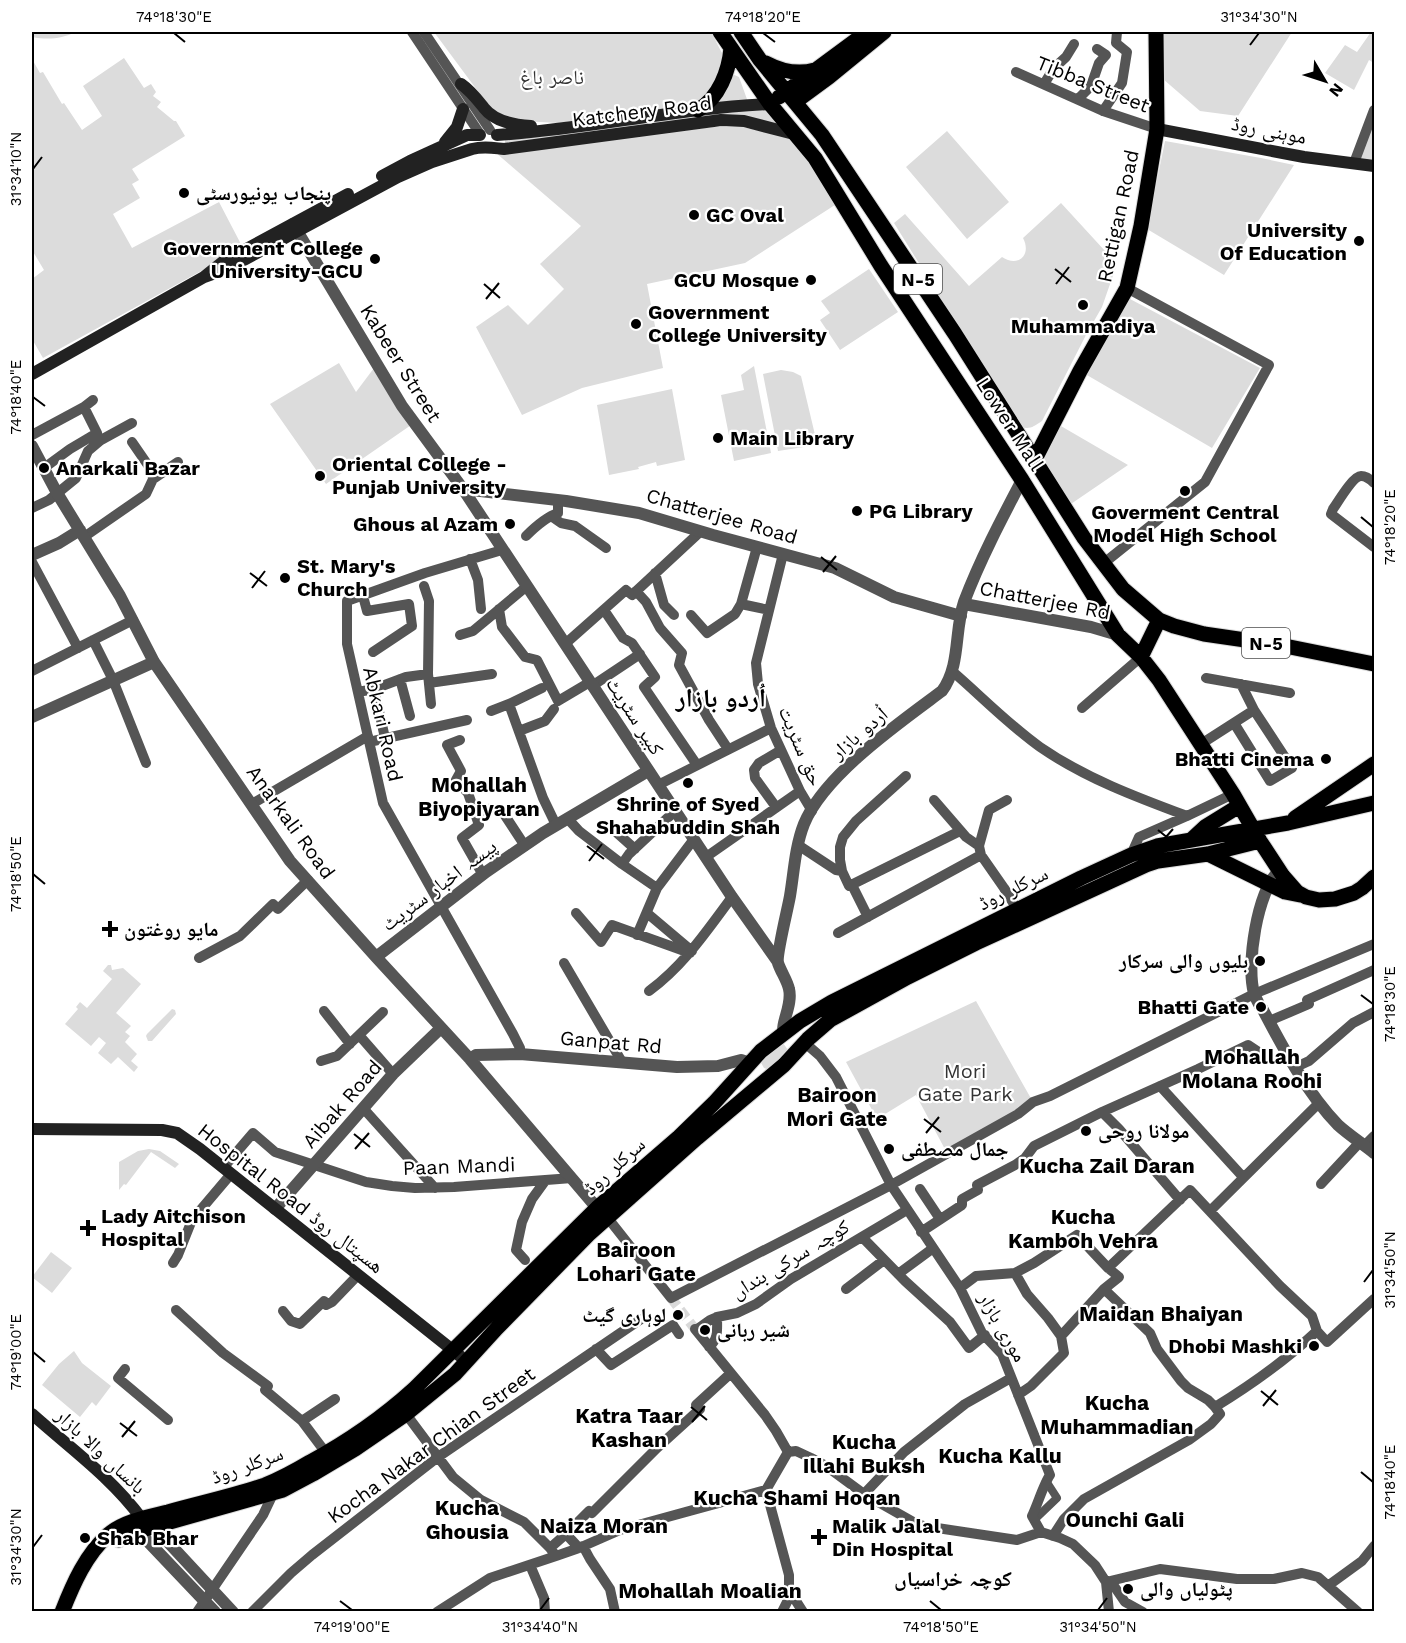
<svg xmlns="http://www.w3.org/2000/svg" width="1406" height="1643" font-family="'Work Sans','Noto Naskh Arabic',sans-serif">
<rect width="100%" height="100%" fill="#fff"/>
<path fill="#dcdcdc" d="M32,32H76C61,39 48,40 32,37Z
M434,32H711L722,53L723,67L702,104L558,123L503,120L494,113Z
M1164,32H1292L1238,116L1200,111L1163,79Z
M1371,32H1374V63L1369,60L1354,90L1325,73L1345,45L1357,52Z
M124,58L144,88L151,84L156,92L153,96L161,102L157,107L174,121H176L185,136L132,169L139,180L132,184L140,198L113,214L132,248L219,202L243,248L43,358L32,339V279L44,270L32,250V59L40,73L43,72L62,104L64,103L82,130L102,116L83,86Z
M732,74L739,77L748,102L709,105Z
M766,110L779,126L748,117L505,144V141L506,138L724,111Z
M1374,114V164L1357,160Z
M713,127H743L790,137L811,160L838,203L745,263L647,284L663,368L582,388L522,415L476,327L508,305L528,325L564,289L540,264L581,226L495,152Z
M947,131L1009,202L967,239L906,167Z
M1165,141L1261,158L1294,165L1224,275L1147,229Z
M1061,203L1117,264L1102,307L1086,335L1042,421C1032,428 1027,431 1016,424L946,307L894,223L905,214L969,286L1002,257C1018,268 1032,255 1023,238Z
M869,269L898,312L840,350L820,320L830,313L821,301Z
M1130,299L1260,368L1212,448L1080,371Z
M339,363L356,392L377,364L414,423L326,484L270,404Z
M754,366L771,453L734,461L721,395L744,390L741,375Z
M781,370L793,372L801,376L816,439L803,442L804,447L778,451L763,374Z
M672,389L685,460L657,466L656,462L638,467L639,469L609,475L597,405Z
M1054,422L1128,465L1065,508L1035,459Z
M108,965H111L112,970L123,968L141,984L116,1013L131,1026L125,1032L130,1036L125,1042L137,1054L131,1061L138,1067L134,1072L118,1057L111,1064L98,1053L106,1043L99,1037L91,1046L65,1024L78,1009L76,1007L80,1002L87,1008L112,979L103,971Z
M976,1001L1033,1102L947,1153L916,1095L877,1119L846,1062Z
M172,1009L175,1010L176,1014L152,1041H148L146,1036L147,1034Z
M783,1043L788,1050L769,1070L764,1068L760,1061Z
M149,1149L160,1151L179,1164L175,1168L151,1152L126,1185L124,1184L119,1190V1162L138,1151Z
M51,1252L72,1268L52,1293L32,1277Z
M74,1351L82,1363L111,1386L96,1406L92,1402L80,1417L42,1385L59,1364Z"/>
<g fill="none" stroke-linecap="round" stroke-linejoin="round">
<path stroke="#d9d9d9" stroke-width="10" stroke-dasharray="10 5" stroke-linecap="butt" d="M671,1298L695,1329"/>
<defs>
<path id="primary" d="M720,32L770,104L815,158L881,266L1022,480L1118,635L1141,657L1159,680L1233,794L1260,841L1283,876L1297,892L1306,897L1319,900L1335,899L1354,893L1362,888L1374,877
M741,32L760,60L822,135L955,334L1084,538L1123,589L1159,620L1174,626L1204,634L1280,645L1374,664
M766,63C781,71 797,75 815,70
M779,97L867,32
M795,102L829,77L884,32
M698,110C719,98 729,71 731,48
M1035,459L1080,371L1127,288L1141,226L1157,129L1156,32
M1141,657L1159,620
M1295,818L1374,764
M1191,840L1205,827L1239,806
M1208,854L1285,892L1300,895
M119,1540L125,1535L138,1531L283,1490L313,1474L355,1449L406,1414L455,1374L497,1328L588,1235L697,1138L784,1065L808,1039L830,1020L908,977L976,943L1146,865L1158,861L1208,854L1260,841
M62,1612C73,1584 86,1554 109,1534C125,1521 148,1517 168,1512C200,1503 233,1496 265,1485C280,1479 295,1471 310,1462C347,1442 382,1418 414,1389L597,1208L679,1137L714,1103L761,1051L800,1021L832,1002L1081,878L1131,855L1157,846L1288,823L1374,803"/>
</defs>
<use href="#primary" stroke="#dbdbdb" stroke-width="17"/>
<path stroke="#555" stroke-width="8" d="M1034,1520L1057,1498L1046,1481"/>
<path stroke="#555" stroke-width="10" d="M412,32L480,134
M424,32L490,130
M1016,72L1103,111L1157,129
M1044,84L1054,68L1066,57L1074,44
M1078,99L1091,86L1099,63L1106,55L1097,49
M1103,111L1122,83L1127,52L1116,43L1117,32
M1354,163L1374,110
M32,435L84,407L93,400
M44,468L70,449L97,433L84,407
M153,479L178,462
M1374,483C1371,480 1366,476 1361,476C1353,476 1338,502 1333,509L1331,514L1374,547
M32,508L49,500L76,478L88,451L101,440L132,423
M551,516L561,523L575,526L606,548
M526,536C536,526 546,517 558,513V500
M84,537L146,494L153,479L152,471L132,442
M502,550L425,573L347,601V644L383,803L513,1034L520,1048V1054
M783,554L756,663L758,684L771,728L800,791L812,811
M470,559L478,580L481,609
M32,562L78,648
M1104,563L1205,482L1269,365L1127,288
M655,573L664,605L674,615
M424,586L429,601L428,674L431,704
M636,591L646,602L660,628L682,653L679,665L709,720L728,749
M363,596L367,611L409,604L412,626L373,652
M741,604L769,610
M499,609L502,627L525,657L537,660L558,701L590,682
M604,610L623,638L632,643L655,677L644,687L697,765
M691,615L707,633L735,614L741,604L757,547
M460,635L473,631L527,586
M93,640L113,680L146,763
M565,644L626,590L632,595L701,531
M32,671L133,620
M952,671C981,696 1009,725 1040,747C1085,778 1136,797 1187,816L1233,794
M1206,678L1290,693
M400,679L410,716
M429,683L492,674
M592,686L640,654
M374,689L385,738
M358,692L374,689L406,677L428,674
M509,704L543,798L556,825
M1082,708L1141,657
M491,711L509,704L542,688
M1234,723L1270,781L1292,768L1254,710L1241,684
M519,731L545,721L554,709
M460,740L447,745L461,771L456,780L468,793L479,825L462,838L483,875
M369,742L467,720
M1201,744L1254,710
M906,776L856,821L843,837L840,847V860L842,871L849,886L960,831
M658,785L771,728
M934,800L966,837L979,846
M252,804L368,736
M776,807L755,778L754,770L759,763L781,750
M477,814L492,808L502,811L525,846
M568,819L579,831L622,864
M616,832L635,849
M798,845L836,870L842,871
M981,855L979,846L989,810L1007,800
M1131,855L1139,837L1187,816
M706,857L800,791
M852,885L868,917
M657,888L622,864L629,854L675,811
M576,913L601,942L612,925L690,953
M647,913L692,951
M838,933L981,855L1004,888L1017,909
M637,935L657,888L694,839
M199,958L240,936L273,904L278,909L308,880
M564,963L622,1062
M649,991C684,965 706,932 732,897
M324,1011L350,1044
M1269,1021L1309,1004L1307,1000L1374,970
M359,1035L393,1074
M805,1043L820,1056L836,1077L891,1185L960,1288L982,1333L1002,1354L1050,1475C1044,1483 1037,1506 1032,1516L1041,1532
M321,1061L337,1056L383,1012
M1296,1067L1309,1061L1353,1023L1374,1012
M1160,1086L1243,1177
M363,1108L435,1188
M1102,1112L1119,1129L1180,1200
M1364,1146L1374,1136
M223,1168L253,1133L275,1152L366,1182L392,1186L415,1188L454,1187L572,1178
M1321,1184L1360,1142
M920,1189L940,1219
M1210,1211L1319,1103
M607,1217L671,1298L891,1185L1018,1114L1033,1102L1050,1096L1254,994L1374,944
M921,1232L962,1205V1199L978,1190L977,1185L1015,1165L1025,1158L1034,1146L1102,1112L1198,1069L1248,1045L1260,1053
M862,1237L905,1281L950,1322L969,1348L985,1335
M525,1260L516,1250L522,1222L532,1199L545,1181
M173,1263L178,1255L192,1220L231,1174
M1015,1273L1027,1294L1048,1318L1061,1336
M898,1274L932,1249
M960,1288L976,1276L1015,1273L1034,1263L1077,1235L1108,1268L1190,1190L1280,1286L1312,1316L1317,1331L1327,1342L1374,1299
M846,1289L884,1260
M1104,1289L1150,1333L1157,1349L1181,1381L1188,1388L1208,1400L1215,1407
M176,1310L223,1353L268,1386L265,1390L302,1421L326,1453
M283,1311L291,1321L300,1324L324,1301L326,1305L332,1302L358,1275
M695,1329L765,1415L776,1431L788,1452
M696,1330L710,1320L717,1317
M709,1347C719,1339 717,1329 717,1317L737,1313L756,1304L791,1279L907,1210
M596,1349L611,1365L673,1325L679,1334
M125,1369L118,1378L168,1420
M1018,1395L1031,1386L1064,1353L1061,1336L1104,1289L1119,1277L1108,1268
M406,1414L453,1477L481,1500L524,1522L550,1548
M302,1421L335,1399
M788,1452L796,1451L811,1458L826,1466L864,1494L917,1524L924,1526L1017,1540L1041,1532L1060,1538L1073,1544L1095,1565L1106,1582L1109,1612
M766,1490L789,1575V1590L803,1612
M766,1490L788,1452
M864,1494L904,1452L965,1404L1011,1378
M566,1534L589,1511L592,1513L657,1448L700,1409L696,1405L731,1373
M1053,1536L1064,1519L1084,1499L1189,1440L1211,1424L1220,1414L1215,1407C1251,1385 1286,1360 1317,1331
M583,1546L590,1559L610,1589L615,1612
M579,1548L566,1534L550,1548L556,1556L579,1548L620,1530L766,1490
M530,1565L544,1598L545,1612
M1106,1582L1160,1569L1237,1579H1274L1302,1573L1318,1577L1358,1612
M1106,1582L1114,1586L1125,1602L1143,1612
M1329,1585L1362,1561L1374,1546
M197,1612L263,1515L273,1494
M252,1612L291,1573L312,1555L438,1457L641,1319
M437,1612L490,1578L556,1556
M782,1612L791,1594"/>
<path stroke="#555" stroke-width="12" d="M293,224L402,406L463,489L732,897L778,962
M32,446L57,493L120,596L154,662L290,861L376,957L470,1059L597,1208
M463,489L566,501L639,513L713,535L835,568L894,597L961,616
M32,555L59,543L80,530
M964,604L1091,627L1118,635
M32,717L154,662
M376,957L486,872L543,833L648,771
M1260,1006C1258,1002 1255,997 1254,993C1246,965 1257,891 1279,871
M1262,1008C1283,1048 1307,1093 1338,1125C1349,1135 1363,1144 1374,1153
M784,1033C780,1024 793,1005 789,989C787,980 781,972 778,963C776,955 788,908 790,896C794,872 795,847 804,824C824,775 899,723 942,691C961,665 954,631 964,602C980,560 1001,520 1022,480
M470,1059L476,1055L520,1054L677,1067L718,1066L741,1060L750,1063
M275,1209L393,1074L441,1028
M215,1612L138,1531L142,1519L154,1527L233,1612"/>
<path stroke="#222" stroke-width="12" d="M461,84C471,91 476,98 484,108C495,122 514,125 531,126
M1157,129L1304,157L1374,166
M497,135C588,129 678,108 770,104
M445,142L457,127L463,109
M382,176L410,161L467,135H480
M204,277L229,268L398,177L432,162L472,149C484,146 493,148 504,149L721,120L744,121L794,134
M32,374L204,277L224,261L348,194
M32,1129L162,1130L177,1133L200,1149L460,1356
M32,1414C70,1448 111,1477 142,1519"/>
<use href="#primary" stroke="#000" stroke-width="15"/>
</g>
<path fill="none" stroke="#000" stroke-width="2" d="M174,33L185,42M763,33L775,42M1250,45L1259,33M33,169L42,157M1055,269L1071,282M484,284L500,298M1056,284L1069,267M486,299L499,283M33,397L45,406M1361,517L1373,527M821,557L837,570M823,572L836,556M250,573L267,586M252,588L265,571M1158,830L1174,843M1159,845L1173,829M587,846L604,859M589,861L602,844M33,874L45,884M1361,995L1373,1004M924,1119L941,1132M926,1133L939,1117M354,1134L370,1147M355,1149L369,1133M1364,1282L1373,1270M33,1352L45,1362M1261,1391L1278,1405M1263,1406L1276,1390M691,1407L707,1420M692,1422L705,1406M120,1423L137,1436M122,1437L135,1421M1361,1472L1373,1482M33,1547L42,1535M340,1601L352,1610M930,1601L941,1610M540,1610L549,1598M1098,1610L1107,1598"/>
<g fill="#000" stroke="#fff" stroke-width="2">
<circle cx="184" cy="193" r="6"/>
<circle cx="694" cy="215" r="6"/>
<circle cx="1359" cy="241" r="6"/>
<circle cx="375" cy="259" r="6"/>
<circle cx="811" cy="280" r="6"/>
<circle cx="1083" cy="305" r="6"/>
<circle cx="636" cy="324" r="6"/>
<circle cx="718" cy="438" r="6"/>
<circle cx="44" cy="468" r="6"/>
<circle cx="320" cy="476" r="6"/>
<circle cx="1185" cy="491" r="6"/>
<circle cx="857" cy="511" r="6"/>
<circle cx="510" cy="524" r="6"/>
<circle cx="285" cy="578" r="6"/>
<circle cx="1326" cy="759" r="6"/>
<circle cx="688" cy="783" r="6"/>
<path d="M107 920h6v6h6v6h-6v6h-6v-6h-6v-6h6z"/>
<circle cx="1260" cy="961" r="6"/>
<circle cx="1261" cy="1007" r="6"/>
<circle cx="1086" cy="1131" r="6"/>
<circle cx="889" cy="1149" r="6"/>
<path d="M85 1219h6v6h6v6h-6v6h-6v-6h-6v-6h6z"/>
<circle cx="678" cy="1315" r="6"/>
<circle cx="705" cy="1330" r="6"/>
<circle cx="1314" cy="1346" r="6"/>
<path d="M816 1528h6v6h6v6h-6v6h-6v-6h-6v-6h6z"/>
<circle cx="85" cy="1538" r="6"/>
<circle cx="1128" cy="1589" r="6"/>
</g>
<g text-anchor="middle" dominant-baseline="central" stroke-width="4.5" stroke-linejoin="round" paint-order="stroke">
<g fill="#fff" stroke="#4c4c4c" stroke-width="1.5">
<rect x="894" y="264" width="48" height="30" rx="4.5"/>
<rect x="1242" y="628" width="48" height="30" rx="4.5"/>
</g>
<g font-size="18" font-weight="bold" fill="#000">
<text x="918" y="279">N-5</text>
<text x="1266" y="643">N-5</text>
</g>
<g font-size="20" fill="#333" stroke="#fff">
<text x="552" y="77">ناصر باغ</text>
<text x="965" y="1071">Mori<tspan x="965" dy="23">Gate Park</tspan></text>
</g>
<g font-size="20" fill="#000" stroke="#fff">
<text transform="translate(1093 84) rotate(22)">Tibba Street</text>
<text transform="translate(642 111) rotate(-7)">Katchery Road</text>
<text transform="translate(1269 130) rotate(11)">موہنی روڈ</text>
<text transform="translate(1118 216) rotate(-78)">Rettigan Road</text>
<text transform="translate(401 363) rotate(58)">Kabeer Street</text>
<text transform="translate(1010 424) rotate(57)">Lower Mall</text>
<text transform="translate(722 516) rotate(16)">Chatterjee Road</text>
<text transform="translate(1045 600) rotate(11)">Chatterjee Rd</text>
<text transform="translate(635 716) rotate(57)">کبیر سٹریٹ</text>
<text transform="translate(383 724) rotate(77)">Abkari Road</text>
<text transform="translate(859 733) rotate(-41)">اُردو بازار</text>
<text transform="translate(801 746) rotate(67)">حق سٹریت</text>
<text transform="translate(291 822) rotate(54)">Anarkali Road</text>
<text transform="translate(439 885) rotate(-37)">پیسہ اخبار سٹریٹ</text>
<text transform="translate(1013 888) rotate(-26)">سرکلر روڈ</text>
<text transform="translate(611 1042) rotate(5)">Ganpat Rd</text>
<text transform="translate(342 1104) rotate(-49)">Aibak Road</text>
<text transform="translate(459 1166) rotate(-2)">Paan Mandi</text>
<text transform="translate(614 1166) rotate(-42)">سرکلر روڈ</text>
<text transform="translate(291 1198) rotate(38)">Hospital Road ھسپتال روڈ</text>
<text transform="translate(790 1259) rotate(-31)">کوچہ سرکی بنداں</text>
<text transform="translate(1003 1327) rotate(60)">موری بازار</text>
<text transform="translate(431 1445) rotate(-36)">Kocha Nakar Chian Street</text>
<text transform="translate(101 1451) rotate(43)">بانساں والا بازار</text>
<text transform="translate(247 1465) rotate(-20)">سرکلر روڈ</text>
</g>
<g font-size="20" font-weight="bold" fill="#000" stroke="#fff" text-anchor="start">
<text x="196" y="193">پنجاب یونیورسٹی</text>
<text x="706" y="215">GC Oval</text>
<text x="1347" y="230" text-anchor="end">University<tspan x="1347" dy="23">Of Education</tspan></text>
<text x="363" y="248" text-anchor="end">Government College<tspan x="363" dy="23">University-GCU</tspan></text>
<text x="799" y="280" text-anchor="end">GCU Mosque</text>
<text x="648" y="312">Government<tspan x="648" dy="23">College University</tspan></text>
<text x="1083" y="326" text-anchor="middle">Muhammadiya</text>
<text x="730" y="438">Main Library</text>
<text x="332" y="464">Oriental College -<tspan x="332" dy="23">Punjab University</tspan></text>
<text x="56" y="468">Anarkali Bazar</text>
<text x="869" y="511">PG Library</text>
<text x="1185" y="512" text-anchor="middle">Goverment Central<tspan x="1185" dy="23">Model High School</tspan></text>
<text x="498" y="524" text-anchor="end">Ghous al Azam</text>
<text x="297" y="566">St. Mary's<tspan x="297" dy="23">Church</tspan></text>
<text x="1314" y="759" text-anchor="end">Bhatti Cinema</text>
<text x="688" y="804" text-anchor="middle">Shrine of Syed<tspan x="688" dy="23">Shahabuddin Shah</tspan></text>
<text x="124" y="929">مایو روغتون</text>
<text x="1248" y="961" text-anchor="end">بلیوں والی سرکار</text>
<text x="1249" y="1007" text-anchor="end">Bhatti Gate</text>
<text x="1098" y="1131">مولانا روحی</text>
<text x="901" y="1149">جمال مصطفی</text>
<text x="101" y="1216">Lady Aitchison<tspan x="101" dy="23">Hospital</tspan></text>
<text x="666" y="1315" text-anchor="end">لوہاری گیٹ</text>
<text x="717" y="1330">شیر ربانی</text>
<text x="1302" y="1346" text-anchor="end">Dhobi Mashki</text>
<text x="832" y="1526">Malik Jalal<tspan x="832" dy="23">Din Hospital</tspan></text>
<text x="97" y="1538">Shab Bhar</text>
<text x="1140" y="1589">پٹولیاں والی</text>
</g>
<g font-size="21" font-weight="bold" fill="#000" stroke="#fff">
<text x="479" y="784">Mohallah<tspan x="479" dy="24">Biyopiyaran</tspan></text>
<text x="1252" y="1056">Mohallah<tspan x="1252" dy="24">Molana Roohi</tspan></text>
<text x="837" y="1094">Bairoon<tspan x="837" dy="24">Mori Gate</tspan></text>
<text x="1107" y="1165">Kucha Zail Daran</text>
<text x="1083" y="1216">Kucha<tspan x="1083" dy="24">Kamboh Vehra</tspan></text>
<text x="636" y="1249">Bairoon<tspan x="636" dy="24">Lohari Gate</tspan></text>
<text x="1161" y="1313">Maidan Bhaiyan</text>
<text x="1117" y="1402">Kucha<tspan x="1117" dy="24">Muhammadian</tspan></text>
<text x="629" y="1415">Katra Taar<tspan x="629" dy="24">Kashan</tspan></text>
<text x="864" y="1441">Kucha<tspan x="864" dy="24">Illahi Buksh</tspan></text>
<text x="1000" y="1455">Kucha Kallu</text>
<text x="797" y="1497">Kucha Shami Hoqan</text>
<text x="467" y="1507">Kucha<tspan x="467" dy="24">Ghousia</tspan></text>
<text x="1125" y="1519">Ounchi Gali</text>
<text x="604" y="1525">Naiza Moran</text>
<text x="953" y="1578">کوچہ خراسیاں</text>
<text x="710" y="1590">Mohallah Moalian</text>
</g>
<g font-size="26" font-weight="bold" fill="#000" stroke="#fff">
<text x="721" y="698">اُردو بازار</text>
</g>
</g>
<rect width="1406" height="1643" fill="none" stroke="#ffffff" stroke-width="66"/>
<g transform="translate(1325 81) rotate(129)" stroke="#ffffff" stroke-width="4.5" paint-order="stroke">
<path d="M0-4.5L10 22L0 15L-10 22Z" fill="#000000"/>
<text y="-9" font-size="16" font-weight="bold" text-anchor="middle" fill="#000000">N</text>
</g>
<rect x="33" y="33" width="1340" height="1577" fill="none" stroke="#000" stroke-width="2"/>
<g font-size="15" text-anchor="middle" fill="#000">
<text x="174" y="22">74°18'30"E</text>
<text x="763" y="22">74°18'20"E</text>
<text x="1259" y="22">31°34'30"N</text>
<text transform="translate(16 169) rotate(-90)" y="5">31°34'10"N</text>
<text transform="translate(16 397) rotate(-90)" y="5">74°18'40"E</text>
<text transform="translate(1390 527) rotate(-90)" y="5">74°18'20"E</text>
<text transform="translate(16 874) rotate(-90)" y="5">74°18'50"E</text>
<text transform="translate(1390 1004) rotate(-90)" y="5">74°18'30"E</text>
<text transform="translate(1390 1270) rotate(-90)" y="5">31°34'50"N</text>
<text transform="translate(16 1352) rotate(-90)" y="5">74°19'00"E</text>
<text transform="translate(1390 1482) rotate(-90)" y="5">74°18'40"E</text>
<text transform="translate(16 1547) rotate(-90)" y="5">31°34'30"N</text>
<text x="352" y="1632">74°19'00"E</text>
<text x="540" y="1632">31°34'40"N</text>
<text x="941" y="1632">74°18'50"E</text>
<text x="1098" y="1632">31°34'50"N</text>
</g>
</svg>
